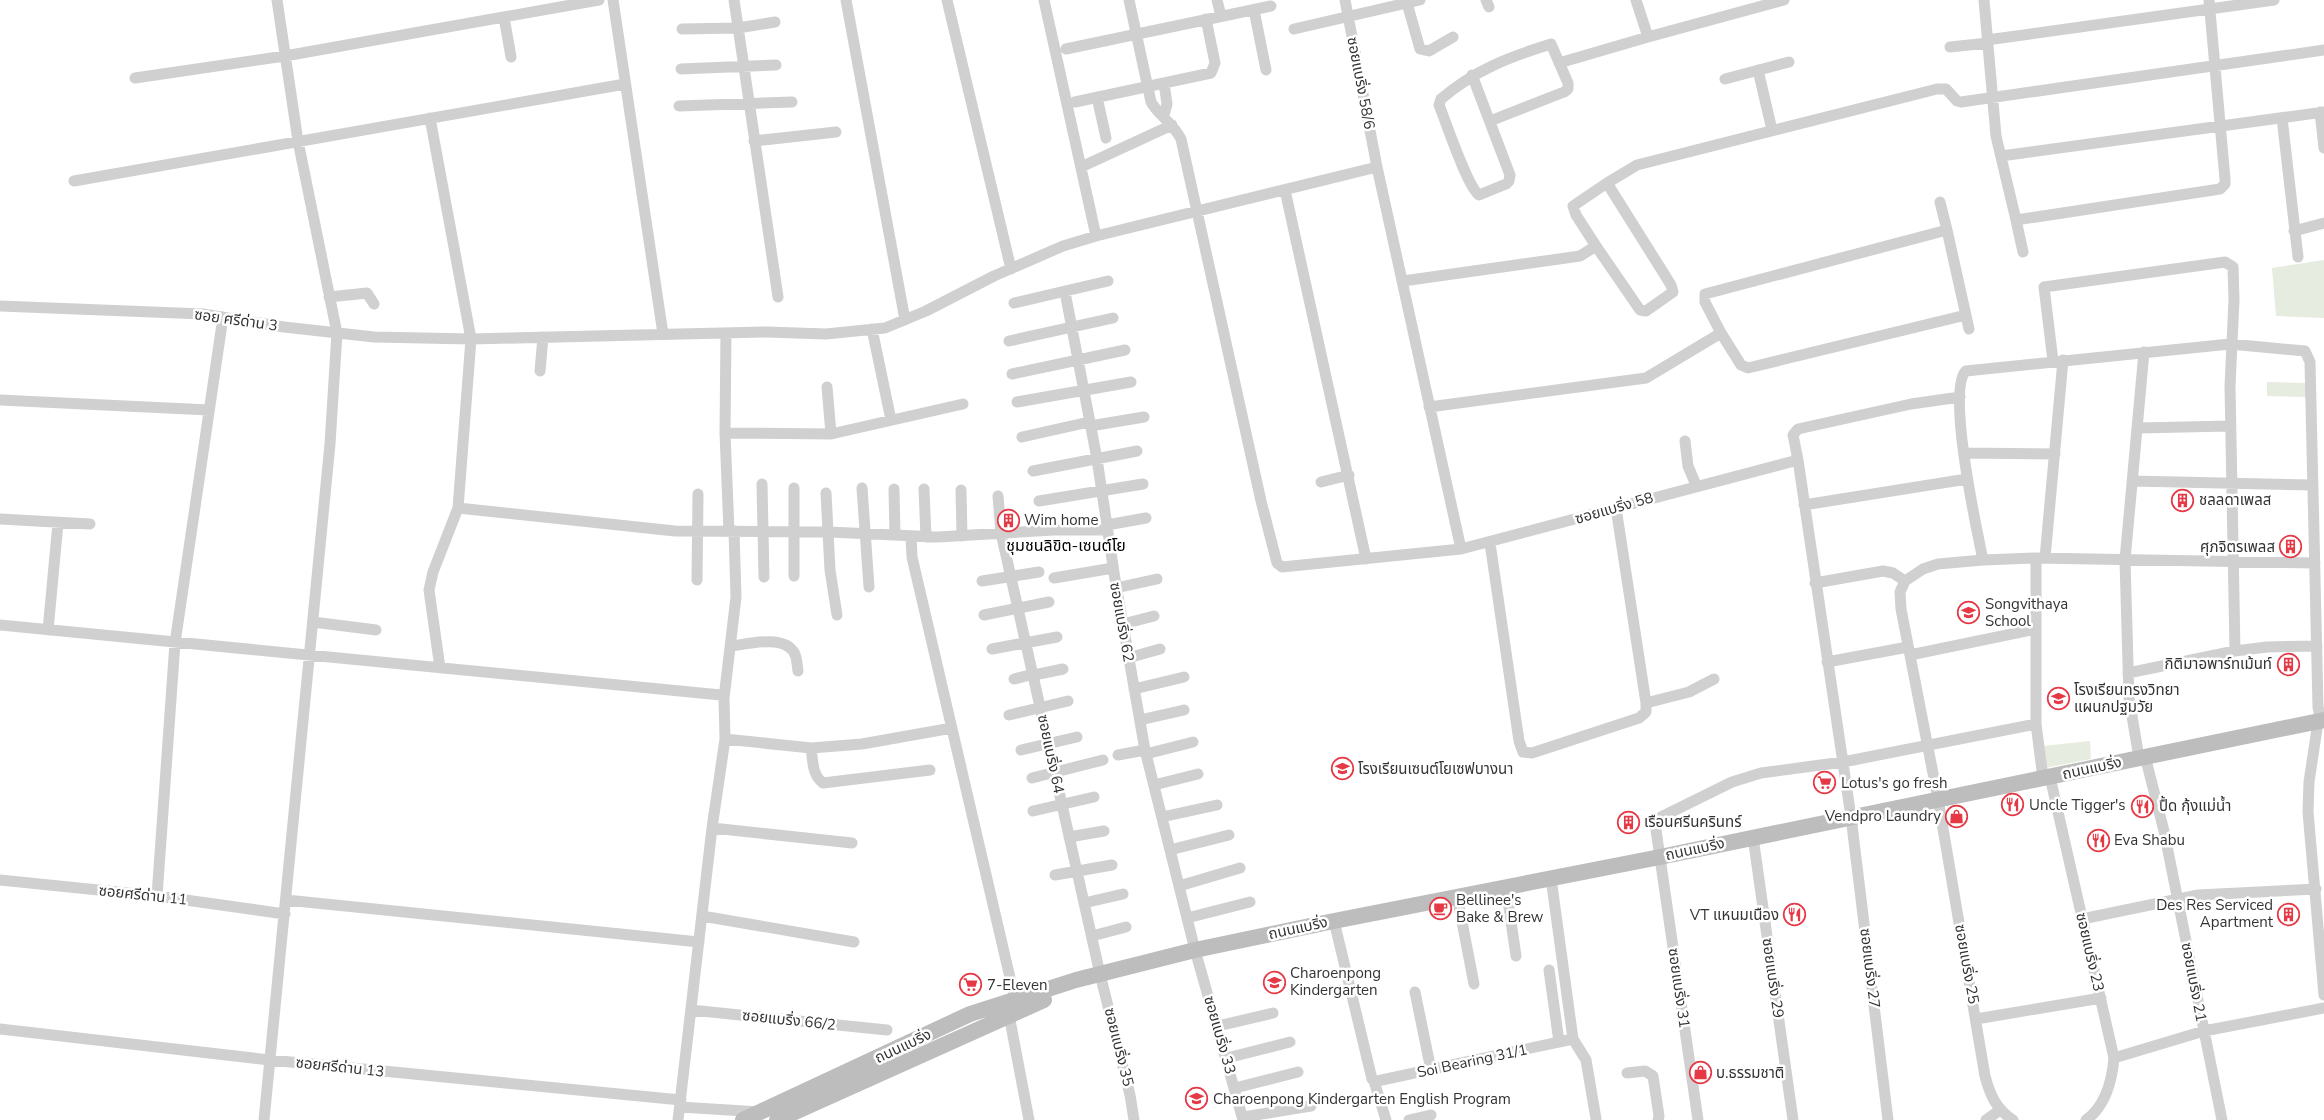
<svg xmlns="http://www.w3.org/2000/svg" width="2324" height="1120" font-family="'Nunito Sans','Noto Sans Thai',sans-serif">
<rect width="100%" height="100%" fill="#fff"/>
<path fill="#e6ecdf" d="M2324,260V318L2276,316L2272,268Z
M2267,382L2306,383V397L2267,396Z
M2090,741L2091,759L2045,768L2043,746Z"/>
<g fill="none" stroke-linecap="round" stroke-linejoin="round">
<path stroke="#d0d0d0" stroke-width="11" d="M613,0L663,334
M734,0L778,297
M846,0L905,320
M947,0L1011,269
M1044,0L1096,236
M1129,0L1151,102C1159,116 1172,122 1181,139L1261,501L1277,563L1282,567L1461,549
M1217,0L1221,16
M1345,0L1377,167L1461,549L1798,460L1851,817L1888,1120
M1486,0L1489,7
M1636,0L1648,37
M1984,0L1996,136L2016,220L2220,189L2225,184V179L2209,0
M1407,3L1420,49L1429,51L1453,37
M1254,10L1266,70
M504,17L511,57
M682,29L738,28L775,22
M1294,29L1420,0
M1987,40L2274,0
M1950,47L1988,43
M1066,49L1271,6
M1559,63L1648,37L1784,0
M681,69L776,65
M1758,70L1772,130
M1472,75L1510,175L1509,181L1506,184L1479,195C1467,186 1446,122 1439,105L1441,99C1475,70 1509,57 1551,44L1568,83V89L1564,92L1490,121
M135,78L285,56L599,0
M1725,79L1789,62
M1097,97L1106,138
M1075,102L1211,73L1215,63L1206,19
M679,106L792,102
M2320,112L2324,148
M1164,115L1167,104L1164,83
M430,118L471,339L458,508L433,572L429,590L440,668
M2282,118L2298,257
M754,141L836,132
M2001,156L2324,112
M1081,167L1172,125
M74,181L625,84
M1285,190L1366,559
M2016,220L2023,252
M1947,230L1969,329
M2294,231L2324,223
M1596,246L1640,310L1646,311L1673,292L1671,285L1607,183
M1403,281L1580,256L1596,246L1576,215L1573,206L1607,183L1637,165L1937,89H1946L1957,101L1961,102L2324,50
M1065,292L1097,459L1115,579L1145,750L1195,950L1243,1120
M329,297L367,293L374,304
M1014,303L1108,281
M0,306L203,314L284,327L374,337L471,339L767,332L826,334L885,328L926,311L994,276L1063,246L1096,236L1377,167
M872,329L891,420
M726,333L725,433L729,531
M1721,333L1741,365L1748,368L1966,315
M1009,341L1113,318
M2053,361L2044,287L2225,262L2233,267L2234,300L2230,386L2235,651
M540,371L543,337
M1012,374L1125,350
M827,387L831,434
M0,400L209,410
M1017,402L1131,382
M1429,407L1646,378L1721,333L1705,302V294L1947,230L1940,202
M1090,426L1144,417
M2138,428L2230,426
M725,433L831,434L963,404
M1022,437L1089,422
M1685,441L1688,466L1696,485
M1964,453L2055,454
M1798,460L1793,435L1798,429L1911,404L1960,397
M1033,471L1137,451
M2132,481L2313,485
M1321,482L1349,475
M762,484L764,577
M794,488V576
M862,488L869,587
M894,489L895,535
M924,489L926,537
M961,490L962,536
M826,493L830,570L837,615
M998,496L1001,533L1100,974L1130,1095L1134,1120
M1039,501L1143,484
M1804,505L1967,479
M458,508L675,531L829,532L938,537L1054,530H1108
M0,519L90,524
M1107,525L1146,518
M911,536L912,557L1015,999
M1490,543L1519,741L1523,752L1532,753L1639,718L1646,712V703L1616,508
M2036,558V724L2043,778
M2045,558L2063,360
M1983,560C1977,531 1946,388 1966,371L2230,344L2305,351L2310,362L2318,707L2321,721
M1054,578L1113,568
M697,580L698,494
M982,581L1039,572
M1905,581L1900,592L1901,609L1938,799L1985,1076C1990,1095 1996,1109 2013,1120
M1815,583L1883,571L1893,573L1905,581L1923,569L1938,564L1983,560L2036,558L2315,563
M1116,588L1157,579
M984,615L1049,602
M313,622L376,630
M1123,624L1154,616
M0,625L721,695L724,698
M48,630L58,523
M731,646C748,644 782,635 793,651C797,655 797,665 798,671
M992,649L1057,637
M1910,655L2036,629
M1128,658L1160,649
M1827,662L1908,647
M2128,673L2235,651L2267,647L2317,646
M1034,675L1063,669
M1014,679L1034,674
M1134,689L1184,677
M1646,703L1689,692L1714,679
M1009,715L1068,701
M1140,720L1184,710
M2318,722L2309,782L2308,812L2324,995
M725,739L811,748L862,744L952,728
M811,748C813,761 812,775 823,783L930,770
M1021,750L1077,737
M1146,754L1193,742
M1118,755L1145,750
M2145,756L2164,831L2222,1120
M2139,758L2129,698L2125,560L2144,352
M2050,777L2114,1058C2112,1081 2106,1106 2086,1120
M1032,778L1103,760
M1154,785L1198,774
M1033,811L1094,797
M1162,817L1217,805
M712,828L852,843
M1069,837L1104,831
M1753,837L1793,1120
M1170,850L1229,835
M1055,875L1112,865
M0,880L157,896L285,914
M1179,886L1240,868
M1506,887L1516,956
M157,896L175,643L223,317
M1457,896L1474,984
M286,900L699,942
M1084,903L1123,894
M702,916L854,942
M1187,918L1250,902
M2082,919L2198,895L2316,889
M1334,921L1372,1079L1377,1081L1573,1039L1551,878
M1092,936L1126,927
M1549,970L1559,1042
M1415,992L1431,1070
M691,1010L887,1030
M1009,1015L1029,1120
M1976,1019L2101,998
M1218,1026L1273,1013
M0,1029L270,1060L681,1100
M1573,1039L1586,1060L1596,1119
M1227,1058L1290,1042
M2114,1058L2204,1031L2324,1008
M1627,1073L1645,1071L1653,1076L1659,1116L1658,1120
M1374,1081L1386,1120
M1235,1088L1298,1072
M680,1107L760,1112
M1243,1117L1311,1106
M264,1120L330,444L337,333L298,141L277,0
M678,1120L712,828L725,739L724,698L736,597L734,531
M1409,1120L1431,1115
M1698,1120L1656,830L1657,822L1661,817L1732,782L1761,773L1843,762L2036,724
M1986,1120L2000,1110"/>
<path stroke="#bdbdbd" stroke-width="16" d="M743,1120L970,1014L1076,980L1195,950L1334,921L1660,857L2324,720
M777,1120L1044,1000"/>
</g>
<defs>
<symbol id="building-ring" viewBox="-11 -11 22 22"><circle r="9.5" fill="#fff" stroke="#e63946" stroke-width="1.5"/><path d="M-4-6H4V6H1V3H-1V6H-4ZM-2.5-4.3h1.7v1.8h-1.7ZM.8-4.3h1.7v1.8H.8ZM-2.5-1h1.7V.8h-1.7ZM.8-1h1.7V.8H.8Z" fill="#e63946"/></symbol>
<symbol id="school-ring" viewBox="-11 -11 22 22"><circle r="9.5" fill="#fff" stroke="#e63946" stroke-width="1.5"/><path d="M0-5L7-2L0 1L-7-2ZM-4 1L0 2.5L4 1V4Q0 6-4 4Z" fill="#e63946"/></symbol>
<symbol id="supermarket-ring" viewBox="-11 -11 22 22"><circle r="9.5" fill="#fff" stroke="#e63946" stroke-width="1.5"/><path d="M-6-5.5h2.5l.6 2H6L4.5 2H-2.5L-4.4-4H-6ZM-1.5 3.2a1.3 1.3 0 1 0 .1 0ZM3 3.2a1.3 1.3 0 1 0 .1 0Z" fill="#e63946"/></symbol>
<symbol id="restaurant-ring" viewBox="-11 -11 22 22"><circle r="9.5" fill="#fff" stroke="#e63946" stroke-width="1.5"/><path d="M-5-6h1v4h1v-4h1v4h1v-4h1v5L-1.5 .5V6h-2V.5L-5-1ZM5-6V6H3V1.5H1.5Q1.5-4 5-6Z" fill="#e63946"/></symbol>
<symbol id="shop-ring" viewBox="-11 -11 22 22"><circle r="9.5" fill="#fff" stroke="#e63946" stroke-width="1.5"/><path d="M-5-2.5h2.3a2.7 3.5 0 0 1 5.4 0H5L5.5 6h-11ZM-1.5-2.5h3a1.5 2.3 0 0 0-3 0Z" fill="#e63946"/></symbol>
<symbol id="cafe-ring" viewBox="-11 -11 22 22"><circle r="9.5" fill="#fff" stroke="#e63946" stroke-width="1.5"/><path d="M-5.5-4.5H6V0H3Q3 3.5 0 3.5H-2.5Q-5.5 3.5-5.5 0ZM3-3.2v2h1.7v-2ZM-6 4.5H4V6H-6Z" fill="#e63946"/></symbol>
</defs>
<g fill-rule="evenodd">
<use href="#building-ring" x="2170" y="488" width="25" height="25"/>
<use href="#building-ring" x="996" y="508" width="25" height="25"/>
<use href="#building-ring" x="2278" y="534" width="25" height="25"/>
<use href="#school-ring" x="1956" y="600" width="25" height="25"/>
<use href="#building-ring" x="2276" y="652" width="25" height="25"/>
<use href="#school-ring" x="2046" y="686" width="25" height="25"/>
<use href="#school-ring" x="1330" y="756" width="25" height="25"/>
<use href="#supermarket-ring" x="1812" y="770" width="25" height="25"/>
<use href="#restaurant-ring" x="2000" y="792" width="25" height="25"/>
<use href="#restaurant-ring" x="2130" y="794" width="25" height="25"/>
<use href="#shop-ring" x="1944" y="804" width="25" height="25"/>
<use href="#building-ring" x="1616" y="810" width="25" height="25"/>
<use href="#restaurant-ring" x="2086" y="828" width="25" height="25"/>
<use href="#cafe-ring" x="1428" y="896" width="25" height="25"/>
<use href="#building-ring" x="2276" y="902" width="25" height="25"/>
<use href="#restaurant-ring" x="1782" y="902" width="25" height="25"/>
<use href="#school-ring" x="1262" y="970" width="25" height="25"/>
<use href="#supermarket-ring" x="958" y="972" width="25" height="25"/>
<use href="#shop-ring" x="1688" y="1060" width="25" height="25"/>
<use href="#school-ring" x="1184" y="1086" width="25" height="25"/>
</g>
<g text-anchor="middle" dominant-baseline="central" stroke-width="5" stroke-linejoin="round" paint-order="stroke">
<g font-size="15" fill="#333" stroke="#fff">
<text transform="translate(1361 83) rotate(79)">ซอยแบริ่ง 58/6</text>
<text transform="translate(236 320) rotate(8)">ซอย ศรีด่าน 3</text>
<text transform="translate(1614 508) rotate(-16)">ซอยแบริ่ง 58</text>
<text transform="translate(1122 622) rotate(80)">ซอยแบริ่ง 62</text>
<text transform="translate(1051 754) rotate(78)">ซอยแบริ่ง 64</text>
<text transform="translate(2092 768) rotate(-12)">ถนนแบริ่ง</text>
<text transform="translate(1695 849) rotate(-12)">ถนนแบริ่ง</text>
<text transform="translate(143 895) rotate(6)">ซอยศรีด่าน 11</text>
<text transform="translate(1298 928) rotate(-12)">ถนนแบริ่ง</text>
<text transform="translate(2090 952) rotate(77)">ซอยแบริ่ง 23</text>
<text transform="translate(1967 964) rotate(80)">ซอยแบริ่ง 25</text>
<text transform="translate(1870 968) rotate(83)">ซอยแบริ่ง 27</text>
<text transform="translate(1773 978) rotate(82)">ซอยแบริ่ง 29</text>
<text transform="translate(2194 982) rotate(79)">ซอยแบริ่ง 21</text>
<text transform="translate(1679 988) rotate(82)">ซอยแบริ่ง 31</text>
<text transform="translate(789 1020) rotate(6)">ซอยแบริ่ง 66/2</text>
<text transform="translate(1220 1035) rotate(74)">ซอยแบริ่ง 33</text>
<text transform="translate(903 1046) rotate(-25)">ถนนแบริ่ง</text>
<text transform="translate(1119 1047) rotate(76)">ซอยแบริ่ง 35</text>
<text transform="translate(1472 1061) rotate(-12)">Soi Bearing 31/1</text>
<text transform="translate(340 1067) rotate(6)">ซอยศรีด่าน 13</text>
</g>
<g font-size="15" fill="#333" stroke="#fff" text-anchor="start">
<text x="2199" y="500">ชลลดาเพลส</text>
<text x="1024" y="520">Wim home</text>
<text x="2275" y="547" text-anchor="end">ศุภจิตรเพลส</text>
<text x="1985" y="604">Songvithaya<tspan x="1985" dy="17">School</tspan></text>
<text x="2272" y="664" text-anchor="end">กิติมาอพาร์ทเม้นท์</text>
<text x="2074" y="690">โรงเรียนทรงวิทยา<tspan x="2074" dy="17">แผนกปฐมวัย</tspan></text>
<text x="1358" y="769">โรงเรียนเซนต์โยเซฟบางนา</text>
<text x="1841" y="783">Lotus's go fresh</text>
<text x="2029" y="805">Uncle Tigger's</text>
<text x="2159" y="806">ปื้ด กุ้งแม่น้ำ</text>
<text x="1941" y="816" text-anchor="end">Vendpro Laundry</text>
<text x="1644" y="822">เรือนศรีนครินทร์</text>
<text x="2114" y="840">Eva Shabu</text>
<text x="1456" y="900">Bellinee's<tspan x="1456" dy="17">Bake &amp; Brew</tspan></text>
<text x="2273" y="905" text-anchor="end">Des Res Serviced<tspan x="2273" dy="17">Apartment</tspan></text>
<text x="1779" y="915" text-anchor="end">VT แหนมเนือง</text>
<text x="1290" y="973">Charoenpong<tspan x="1290" dy="17">Kindergarten</tspan></text>
<text x="987" y="985">7-Eleven</text>
<text x="1716" y="1073">บ.ธรรมชาติ</text>
<text x="1213" y="1099">Charoenpong Kindergarten English Program</text>
</g>
<g font-size="16" fill="#000" stroke="#fff">
<text x="1066" y="546">ชุมชนลิขิต-เซนต์โย</text>
</g>
</g>
</svg>
